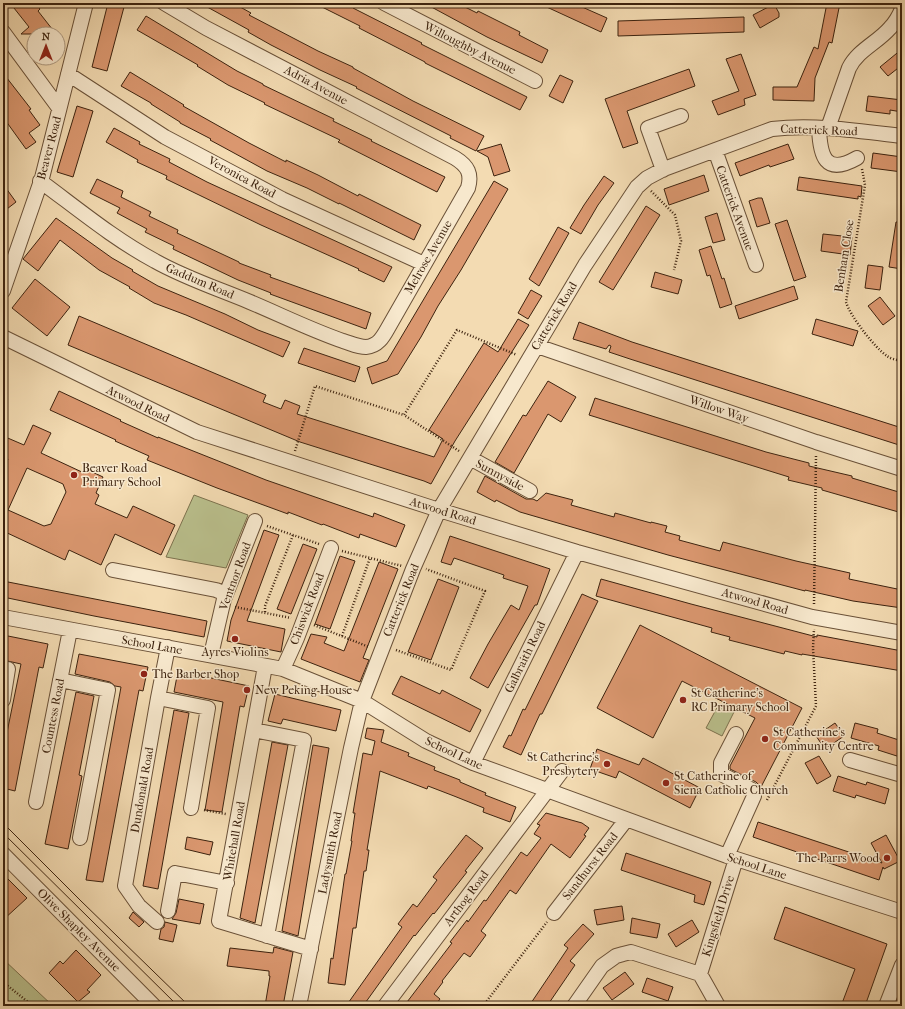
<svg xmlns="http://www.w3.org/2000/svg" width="905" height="1009" font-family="'IM FELL French Canon',serif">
<rect width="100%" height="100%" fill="#f3dbb2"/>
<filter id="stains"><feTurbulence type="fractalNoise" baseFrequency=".005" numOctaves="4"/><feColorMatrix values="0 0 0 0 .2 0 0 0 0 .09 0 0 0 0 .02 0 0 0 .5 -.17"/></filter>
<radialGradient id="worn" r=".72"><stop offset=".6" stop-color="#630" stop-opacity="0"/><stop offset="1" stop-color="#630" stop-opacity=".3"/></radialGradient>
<path fill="#bac08d" stroke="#7c724e" d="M194,495L248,515L226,568L166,557Z
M719,704L734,712L722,736L706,728Z
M3,959L53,1006H3Z"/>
<path fill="#da976f" stroke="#3d230f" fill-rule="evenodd" d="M10,3H35L40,9L38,11L56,34H21L29,27Z
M108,3L124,7L107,71L92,67Z
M200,3H233L251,13L249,15L318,51L353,67V68L413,101L484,136L476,151L450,138L451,136L356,88L357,87L320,70L271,45L248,32L249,30Z
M314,3H347L354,6L353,8L422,43L421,44L527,97L520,110L425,63V62L359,28L360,26Z
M424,3H457L477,13L478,11L520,32L519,35L548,50L542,63L487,37Z
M538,3H573L607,18L601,32Z
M827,3H840L832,43L829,42L815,78L814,101L773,100V87H797L814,47L818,49Z
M774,4L779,13V17L760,28L753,15Z
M146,16L237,71L263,84V85L334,119L333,121L372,140L371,141L445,177L437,192L338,142L340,140L264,104L265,103L228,85L197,66L198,65L137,30Z
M744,17V32L618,36V21Z
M902,49V65L888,76L880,67Z
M741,54L756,95L744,99L745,105L718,115L712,101L739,91L726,59Z
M689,69L695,86L627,111L638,143L623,148L605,99Z
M130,72L184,105L183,106L249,143L286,162V160L318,175L358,196L359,194L421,225L414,240L339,203V204L307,188L267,171L223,147L210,140L211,139L180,123V122L151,104V103L121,86Z
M3,73L31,109L29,110L40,125L29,133L36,142L26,149L3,117Z
M560,75L573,81L563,103L549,96Z
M868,96L902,100V112L890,110V114L866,111Z
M77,106L93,111L73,177L57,172Z
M114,128L140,142L139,144L170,159L169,162L207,182L392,267L384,282L358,270L359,269L261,225L166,179L167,176L137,162L138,160L106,142Z
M501,144L510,171L494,176L488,157L477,151Z
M788,144L794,159L770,167L769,165L740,176L735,163Z
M873,153L902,157V172L871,168Z
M704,175L709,191L669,205L664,189Z
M604,176L614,183L598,205L581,234L570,228L584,205Z
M799,177L862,186L861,197L858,196V199L797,190Z
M97,179L123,191L121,197L151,212L149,216L178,230L177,233L239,262V263L271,275L270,277L371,313L366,329L270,294L271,293L238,280L173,249L174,246L145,232L147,229L117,213L120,208L90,193Z
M494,181L508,189L461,270L438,306L421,337L398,374L372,384L367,368L387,361Z
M3,184L16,202L3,212Z
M758,198H762L770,223L757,227L749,201Z
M646,206L660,215L613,290L599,282Z
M717,213L725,240L713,243L705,217Z
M56,218L112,258L133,270L132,271L158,286L225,314L258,330L290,342L283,357L186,315L154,303L129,288L130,287L99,270L60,240L38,271L23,259Z
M787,220L806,277L794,281L775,224Z
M896,222H902V269L889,267Z
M558,227L569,233L539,286L529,279Z
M823,234L852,237L850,255L821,251Z
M711,246L722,279L724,278L732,304L720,308L710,275L707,276L699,250Z
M868,265L883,267L880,290L865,288Z
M655,272L682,280L678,294L651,287Z
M35,279L70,307L47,336L12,308Z
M794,286L798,299L739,319L735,306Z
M531,290L542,296L528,319L518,313Z
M880,297L895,316L883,325L868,306Z
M79,316L266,395L263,402L281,409L285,400L300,406L297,414L434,457L443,439L429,430L484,343L498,352L518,319L529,325L455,441L431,484L424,481L300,442L68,345Z
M816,319L858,331L853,346L812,334Z
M579,322L632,342L902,428V434L899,445L630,359L609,352L611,346L609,345L606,349L573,339Z
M304,348L360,367L355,382L298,363Z
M548,381L576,397L561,422L548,414L514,473L495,462L523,415L526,416Z
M59,391L121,420L120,421L158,438V437L266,480L373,517L374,513L405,525L396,547L360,534L359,538L323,524L322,525L288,512V514L217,488L147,460L149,456L115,441L116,440L50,410Z
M595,398L766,452L809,463V466L852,476V478L902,493V513L822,490V488L788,480L789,477L589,415Z
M33,425L51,433L41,453L84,473L86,469L103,477L96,493L99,495L95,504L127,518L133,506L175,525L161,555L115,534L101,565L69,550L65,560L3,531V470L8,459L3,456V436L24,445ZM27,468L63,484L66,492L51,524L44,526L8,510Z
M485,476L526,499H533L537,501L546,493L573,500L571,505L614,517L615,513L651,523V522L667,526L665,532L680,536L679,540L720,551L723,542L796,561L850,573L849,579L902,590V608L853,601L805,590V591L668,555L520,512L496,500L495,502L477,492Z
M264,530L279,535L247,621L285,629L281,652L227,641L231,620Z
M450,536L550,569L537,605H535L488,688L470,678L488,644L511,605L519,610L528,586L503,578L504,575L454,558L451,565L441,562Z
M303,544L317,549L291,614L277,609Z
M340,556L355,561L330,629L315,624Z
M379,562L398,569L363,658L369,660L360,682L301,659L311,634L327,637L324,643L344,651Z
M438,579L459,587L431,660L408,652Z
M601,579L691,604L817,637V635L902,651V671L802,654V655L785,651L784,654L729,640L730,637L711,632L712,628L596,596Z
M3,581L207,621L204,637L94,616L3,597Z
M582,594L598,601L542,714H540L521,755L503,747L509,735L511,736L523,709L525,710Z
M640,625L802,708L761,787L756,782L730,769V766L755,718L682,681L653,738L597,708Z
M3,635L48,644L43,668L39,667L15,791L3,788V752L21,664L3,660Z
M79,654L148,667L143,691L139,690L103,882L86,880L121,687L115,686L110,682L75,674Z
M178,671L249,686L244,707L240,706L222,812L205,810L223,702L174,692Z
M401,676L440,694L442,690L481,710L470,732L392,694Z
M76,692L94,696L79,775L82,776L68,849L45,844Z
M275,694L341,710L336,731L283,719L281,724L268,721Z
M174,710L189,713L158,889L143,886Z
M835,723L844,736L825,749L816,736Z
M855,723L878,729L877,733L902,741V751L900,757L878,750L879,746L851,738Z
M367,728L384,730L381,742L409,753L408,756L435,767L434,770L460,780V782L486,793L485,795L516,807L510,822L483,812L484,808L454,796L428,786L427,789L380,771L367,850H369L366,871H364L356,928H353L345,985L328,983L331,958L333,959L345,874H346L352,841H351L355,813H353L363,753L372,755L375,741L365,738Z
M272,742L288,745L255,923L240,918Z
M313,745L329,748L298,936L282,931Z
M597,749L639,765L643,758L700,788L690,808L619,771L616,778L590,769Z
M819,756L831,776L817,784L805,763Z
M838,776L866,785L867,782L889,789L885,804L856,795L855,798L833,791Z
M546,813L582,823L589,828L584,835L586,836L570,858L551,844L516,894L510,890L481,931L486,935L470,957L464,953L442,981L443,982L434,994L440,999L435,1006H404L452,943L450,942L467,920L468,922L484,900L486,901L521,852L527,856L541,838L534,834L540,825L537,824Z
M758,822L882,863L871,843L886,835L900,861L884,869L883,867L879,880L753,837Z
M466,835L483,848L465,871L467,872L452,891L434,914L433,913L415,936L414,935L363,1006H346L402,927L398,924L413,904L417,907L437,880L433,877Z
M187,837L213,842L210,855L185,849Z
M626,853L711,882L704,905L694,902L695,895L621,870Z
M3,874L27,898L3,920Z
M179,899L204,904L200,924L172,919L176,913Z
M622,906L624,920L597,925L594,910Z
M785,907L887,944L865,1006H841L855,969L774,939Z
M133,912L144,922L139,927L129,918Z
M632,918L660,924L657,938L630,933Z
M692,920L699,932L676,947L668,934Z
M165,922L177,925L173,942L159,939L161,929L164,927Z
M583,924L594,934L570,961L575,965L547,1006H529L568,948L564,945Z
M274,947L293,952L283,1006H265L270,976H269V971L227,966L230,948L273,953Z
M76,950L101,975L87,990L90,992L78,1002L49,973L60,961L63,964Z
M625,972L634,984L612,1000L603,988Z
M647,978L673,987L668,1001L642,992Z"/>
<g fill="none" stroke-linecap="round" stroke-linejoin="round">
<defs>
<path id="minor" d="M384,3L535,81
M3,32L59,108
M68,74L165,137L282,199L424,264
M819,128C820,156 825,176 857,158
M828,128L849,68C858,50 877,43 890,28C895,23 899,16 902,9
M715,150L756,265
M663,170L648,128L681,116
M40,181C78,209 114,239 155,261C185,278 219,289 250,302C281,315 311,330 343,341C350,343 358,347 366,347C378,346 383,337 388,328L468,188C472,174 468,166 455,158L206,28L164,3
M3,291L42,178L86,3
M3,337L197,432L439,510L577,552L812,617L902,633
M537,346L816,442L902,469
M470,458L530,491
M113,570L216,590L226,594
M3,617L283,669L362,701L426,741L473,763L727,856L902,912
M211,655L224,599L255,521
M265,666L219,921L311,949
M3,669H8L3,700
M283,669L297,638L331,548
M60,680L108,690L80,838
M158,698L208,708L191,808
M254,730L304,740L267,936
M850,760L902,775
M473,763L577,552
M36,802L70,630
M3,854L154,1006
M727,856L754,796L753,792L752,790L721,774V763L736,734
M168,911L175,873L227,883
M554,913L626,820
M157,922L139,906L125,886L158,698L168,647
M700,974L736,859
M299,1006L351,748L362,701L413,569L439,510L585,265L637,187L647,178L664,169L772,129C814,124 860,131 902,136
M385,1006L562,771
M574,1006L602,966L616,956L623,954L631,952L700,974L718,1006
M886,1006L902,965"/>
</defs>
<use href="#minor" stroke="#6a5138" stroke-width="16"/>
<path stroke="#3d230f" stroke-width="2.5" stroke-dasharray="1 2" stroke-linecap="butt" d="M862,169L865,185L846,302C850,316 875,348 887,356C891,359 897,360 902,361
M651,191L675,215L681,241L674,270
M295,451L315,386L404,415
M459,451L404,415L457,330L517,355
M267,526L319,544
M342,551L402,566
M814,604L816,455
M235,607L291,618
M265,612V606L293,535
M314,625L369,647
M342,636L370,558
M396,650L451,670L485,591L426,569
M767,800L816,706L813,648L814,629
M204,810L226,814
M3,982L33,1006
M483,1006L547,922"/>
<use href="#minor" stroke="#f7e8cd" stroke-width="14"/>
<path stroke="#3d230f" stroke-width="1" d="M3,823L81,901L189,1006
M3,833L178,1006"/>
</g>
<g fill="#8f2418" stroke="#f7e8cd" stroke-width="1.5">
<circle cx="74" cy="475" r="4"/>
<circle cx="235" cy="639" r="4"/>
<circle cx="144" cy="674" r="4"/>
<circle cx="247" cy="690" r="4"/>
<circle cx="683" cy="700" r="4"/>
<circle cx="765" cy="739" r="4"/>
<circle cx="607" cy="764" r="4"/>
<circle cx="666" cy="783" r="4"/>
<circle cx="887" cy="858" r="4"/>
</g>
<g text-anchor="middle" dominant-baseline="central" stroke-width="3" stroke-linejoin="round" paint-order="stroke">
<g font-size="12" fill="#3d230f" stroke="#f7e8cd">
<text transform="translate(470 48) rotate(27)">Willoughby Avenue</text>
<text transform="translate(316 85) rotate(28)">Adria Avenue</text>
<text transform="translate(819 130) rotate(2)">Catterick Road</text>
<text transform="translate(49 148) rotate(-75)">Beaver Road</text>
<text transform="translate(242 177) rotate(28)">Veronica Road</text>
<text transform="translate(735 208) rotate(70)">Catterick Avenue</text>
<text transform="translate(844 256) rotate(-81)">Benham Close</text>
<text transform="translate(428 257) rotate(-60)">Melrose Avenue</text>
<text transform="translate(200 281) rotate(23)">Gaddum Road</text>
<text transform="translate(554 316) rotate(-59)">Catterick Road</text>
<text transform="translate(138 404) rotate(26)">Atwood Road</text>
<text transform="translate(719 409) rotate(19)">Willow Way</text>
<text transform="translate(500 475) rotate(28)">Sunnyside</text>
<text transform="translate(443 511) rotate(17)">Atwood Road</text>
<text transform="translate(235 576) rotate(-70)">Ventnor Road</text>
<text transform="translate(401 600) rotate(-68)">Catterick Road</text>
<text transform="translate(755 601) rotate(16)">Atwood Road</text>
<text transform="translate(307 609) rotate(-69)">Chiswick Road</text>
<text transform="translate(152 645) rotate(10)">School Lane</text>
<text transform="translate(525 657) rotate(-64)">Galbraith Road</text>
<text transform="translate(53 716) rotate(-79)">Countess Road</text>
<text transform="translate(454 753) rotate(25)">School Lane</text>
<text transform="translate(142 790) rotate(-80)">Dundonald Road</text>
<text transform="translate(234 841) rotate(-80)">Whitehall Road</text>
<text transform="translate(330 853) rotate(-79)">Ladysmith Road</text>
<text transform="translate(590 866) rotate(-52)">Sandhurst Road</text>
<text transform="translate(757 866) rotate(18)">School Lane</text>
<text transform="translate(466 898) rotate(-53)">Arthog Road</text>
<text transform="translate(718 916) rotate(-73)">Kingsfield Drive</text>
<text transform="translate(79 930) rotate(45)">Olive Shapley Avenue</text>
</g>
<g font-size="12" fill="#3d230f" stroke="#f7e8cd" text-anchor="start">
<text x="82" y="468">Beaver Road<tspan x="82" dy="14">Primary School</tspan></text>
<text x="235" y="652" text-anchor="middle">Ayres Violins</text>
<text x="152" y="674">The Barber Shop</text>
<text x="255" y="690">New Peking House</text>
<text x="691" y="693">St Catherine's<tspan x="691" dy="14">RC Primary School</tspan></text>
<text x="773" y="732">St Catherine's<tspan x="773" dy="14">Community Centre</tspan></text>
<text x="599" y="757" text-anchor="end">St Catherine's<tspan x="599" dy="14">Presbytery</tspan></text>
<text x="674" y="776">St Catherine of<tspan x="674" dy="14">Siena Catholic Church</tspan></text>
<text x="879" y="858" text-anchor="end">The Parrs Wood</text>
</g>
</g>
<rect width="905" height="1009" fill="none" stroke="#f3dbb2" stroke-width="16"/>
<rect x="4" y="4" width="897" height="1001" fill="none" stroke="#3d230f" stroke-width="2"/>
<rect x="8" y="8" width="889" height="993" fill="none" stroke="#3d230f"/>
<g transform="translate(46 46)"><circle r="19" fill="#f7e8cd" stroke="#ad9981"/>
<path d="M0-3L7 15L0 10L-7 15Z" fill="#8f2418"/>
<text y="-6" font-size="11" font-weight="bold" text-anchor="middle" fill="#3d230f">N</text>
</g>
<rect width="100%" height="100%" filter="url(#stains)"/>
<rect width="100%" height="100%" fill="url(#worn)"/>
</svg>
